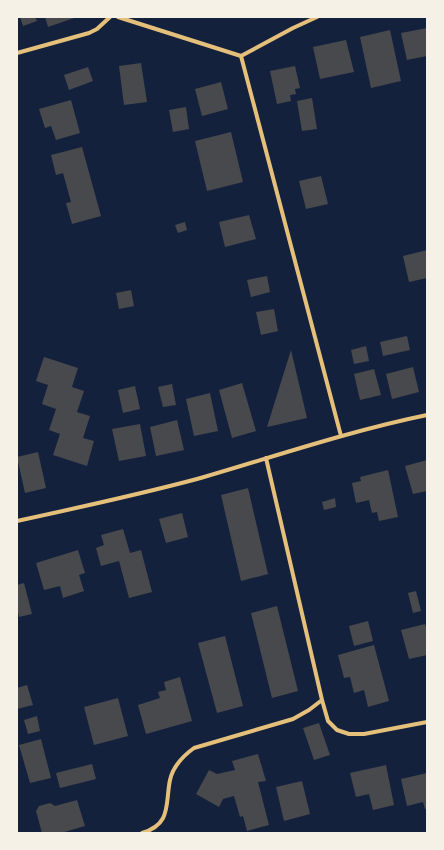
<svg xmlns="http://www.w3.org/2000/svg" width="444" height="850" font-family="Manrope,sans-serif">
<rect width="100%" height="100%" fill="#14213d"/>
<path fill="#48494c" d="M20,17H35L37,21L23,26Z
M45,17H77L48,27Z
M427,28V56L407,60L401,33Z
M390,30L401,81L371,88L360,37Z
M346,40L354,72L320,79L313,47Z
M141,63L147,102L124,105L119,66Z
M295,66L300,88L295,89L296,94L290,95L291,101L277,104L270,71Z
M88,67L93,81L69,90L64,75Z
M221,82L228,109L202,116L195,89Z
M312,98L317,129L302,131L297,101Z
M71,100L80,133L56,140L51,126L45,128L39,109Z
M186,107L189,129L173,132L169,110Z
M231,132L243,182L207,191L195,141Z
M82,147L101,216L72,224L66,203L71,202L63,173L56,175L51,155Z
M321,176L328,204L306,209L299,181Z
M249,215L256,239L225,247L219,222Z
M185,222L187,230L178,233L175,225Z
M427,250V278L409,282L403,256Z
M267,276L270,292L251,297L247,280Z
M131,290L134,306L119,309L116,293Z
M274,309L278,331L261,335L256,312Z
M407,336L410,350L383,356L380,342Z
M366,346L369,361L354,364L351,350Z
M291,350L307,418L267,427Z
M44,357L78,368L72,387L84,391L77,412L90,416L83,438L94,441L87,466L53,455L60,434L49,430L56,409L42,404L48,385L36,381Z
M413,367L419,392L392,399L386,374Z
M374,369L381,395L360,400L354,374Z
M242,383L256,431L232,438L219,390Z
M172,384L176,405L163,407L158,387Z
M135,386L140,409L123,413L118,390Z
M210,393L218,431L194,436L186,399Z
M177,420L184,450L156,456L150,427Z
M140,424L146,456L119,461L112,429Z
M38,452L46,488L25,493L17,457Z
M427,460V491L413,494L405,466Z
M388,470L398,517L379,521L377,512L372,513L369,500L356,503L352,483L361,481L360,477Z
M248,488L268,574L241,581L221,495Z
M335,498L336,507L324,510L322,502Z
M182,513L188,537L166,543L159,519Z
M123,529L130,553L141,550L152,592L129,598L119,561L101,566L96,548L104,545L101,535Z
M78,550L85,573L79,575L84,591L63,598L60,586L44,590L36,563Z
M24,583L32,614L19,617L17,607V585Z
M416,591L421,611L413,613L408,593Z
M277,606L298,691L272,698L251,613Z
M368,621L373,641L354,646L349,626Z
M425,624L427,630V655L409,659L401,630Z
M225,636L243,706L217,713L198,643Z
M374,645L389,701L368,707L364,690L354,693L350,677L344,678L338,655Z
M180,677L192,721L146,734L138,705L160,698L158,692L166,690L164,682Z
M27,685L33,705L17,709V688Z
M118,698L128,736L94,745L84,707Z
M37,716L40,731L28,734L24,720Z
M319,723L330,755L314,760L303,728Z
M41,739L51,778L30,783L19,745Z
M258,754L266,781L258,782L269,825L247,831L243,816L240,817L234,796L223,799L219,807L196,794L209,770L217,774L235,770L232,761Z
M92,764L96,779L60,788L56,773Z
M386,765L394,805L373,810L369,794L356,797L350,773Z
M427,773V809H425L423,802L407,806L401,779Z
M302,781L310,814L284,821L276,787Z
M77,800L85,826L61,833H42L36,811L39,806L50,803L55,806Z"/>
<g fill="none" stroke-linecap="round" stroke-linejoin="round">
<path stroke="#e5c07b" stroke-width="4" d="M118,17L241,56L293,28L317,17
M17,53L89,33L97,29L110,17
M241,56L341,436
M17,521C77,508 137,495 197,479C273,457 349,431 427,415
M322,700L328,721L337,730L349,734H364L427,722
M142,833C172,824 165,804 170,780C173,766 183,756 194,748L293,719L309,710L322,700L266,458"/>
</g>
<rect width="444" height="850" fill="none" stroke="#f6f1e7" stroke-width="36"/>
</svg>
